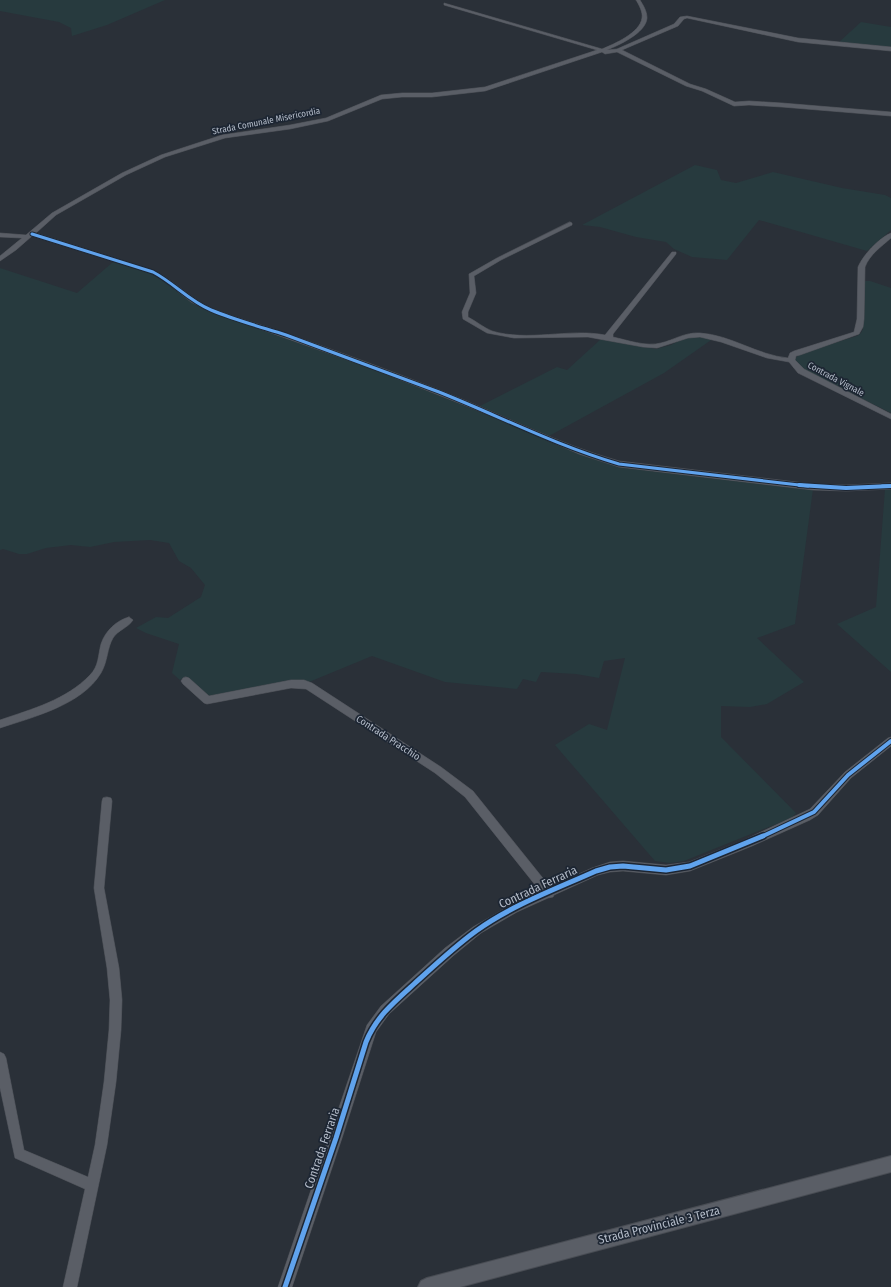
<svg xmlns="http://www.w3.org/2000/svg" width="891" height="1287" font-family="'Fira Sans Condensed',sans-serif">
<rect width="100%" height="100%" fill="#2a3038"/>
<path fill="#273a3e" d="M0,0H165L107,25L72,36L71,28L59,22L0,11Z
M861,22L891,27V48L838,43Z
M695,165L717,170L721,180L736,183L773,172L842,188L885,195L891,198V230L867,251L759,220L727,260L692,257L674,249L666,242L636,237L600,227L582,225Z
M113,262L149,273L160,279L197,306L351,360L601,461L813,489L795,624L757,638L804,682L767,704L750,707L721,706V737L796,813L791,818L684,861L670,863L655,861L555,745L589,724L607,730L625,658L604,661L599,678L576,674L541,672L536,682L523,679L517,689L445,682L372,656L309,682L208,697L185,677L180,680L172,673L179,644L146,633L136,628L156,617L168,618L201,597L205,585L191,568L179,561L169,543L150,540L114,542L90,547L71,545L46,548L27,554H19L3,549L0,550V268L77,293Z
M865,281H870L891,288V413L806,371L794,360L799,354L857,336L861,333L863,329V284Z
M688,336L714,338L664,373L549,436L480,406L557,367L567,370L601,339L656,349L671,345Z
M885,489H891V672L837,624L876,607Z"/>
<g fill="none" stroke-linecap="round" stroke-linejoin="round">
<defs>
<path id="minor" d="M636,0H640C643,5 647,11 647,18C646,33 619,45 607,50L617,49L674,24L680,17L687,16L798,38L891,47V51L798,42L687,18L684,19L678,26L622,50L690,84L706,89L735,102L749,101L782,103L891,112V116L782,107L749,105L734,106L702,91L686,86L617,52L605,54L602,52L485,91L432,97H402L382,99L328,121L290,129L225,138L165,157L126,175L56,215L36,233L155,271C176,282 192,300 213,309C238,319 264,325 288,334C340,352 391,371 442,391C501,414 558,444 619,461L813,484L846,485L891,483V489L846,491L813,490L619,467L579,454L489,415L373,369L209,311L191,302L162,279L151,273L32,236L16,250L0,261V256L22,238L0,237V233L26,235L52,213L122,173L161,155L222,135L290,125L326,118L381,95L402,93H432L485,87L597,50L444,5V3L602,49C614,44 640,33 642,18C643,12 639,5 636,0Z
M570,222L572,223V225L501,260L474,276L476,293L468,312V317C476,321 484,328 492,331C528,342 569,328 605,335L672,252H676V254L613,334V337C627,340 646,347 661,343C674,340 685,332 700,333C731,335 757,355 788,358L790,353L794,351L854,332L857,319L858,267C863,255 879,238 891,233V238C881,247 870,254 865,267L864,319L863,327L859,334L800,355L796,356L795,360L804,369L891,414V419L798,373L789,362L767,358L721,342L700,337L688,338L657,348L643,347L588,337L514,338L487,333L463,319L462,312L470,293L469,274L497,258Z
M129,617L133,620C128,628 118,630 113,638C107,648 108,661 101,673C82,705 33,717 0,728V720C32,709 66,700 90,675C99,666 98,655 101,644C105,631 117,620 129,617Z
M186,677L189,678L209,696L291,680H304L312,683L441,767L473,791L550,887L592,868L610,862L623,861L666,865L689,862L744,840L810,809L845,772L888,738L891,737V746L851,778L818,815L810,820L752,846L690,871L666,875L623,871L610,872L598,875L554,895L553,897L548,898L517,912L481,933L453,956L389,1014L376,1032L342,1138L292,1287H278L367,1025L381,1006L445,948L473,927L509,906L540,891L465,797L435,773L306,689L291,688L207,704L204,703L183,684L181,681L183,678Z
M107,797L111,798L112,801L104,888L119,968L122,1000L121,1030L116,1082L107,1145L77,1287H63L85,1189L15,1158L0,1088V1052L4,1054L6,1058L24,1150L88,1177L95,1145L104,1082L109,1030L110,1000L107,968L94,888L102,801L103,798Z"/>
<path id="tertiary" d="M891,1156V1172L460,1287H418L421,1281L427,1278Z"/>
</defs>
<use href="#minor" stroke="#484c53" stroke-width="1"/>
<use href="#tertiary" stroke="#484c53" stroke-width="2"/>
<use href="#minor" fill="#5a5e66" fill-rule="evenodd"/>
<use href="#tertiary" fill="#5a5e66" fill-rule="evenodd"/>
<defs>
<path id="cycleway-far2" d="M32,234L153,272C174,283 189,301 211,310C235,320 261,327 286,335C337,354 388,373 439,392C499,416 557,446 619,464L808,486
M882,486H891"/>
<path id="cycleway-far1" d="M799,485L846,488L891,486
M761,837L814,812L848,775L891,741"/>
<path id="cycleway" d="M285,1287L336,1138L366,1042C376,1017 394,1002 414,984C434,966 454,947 476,931C512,905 556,889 596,871L610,867L623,866L666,870L690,866L763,836"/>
</defs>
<use href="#cycleway-far2" stroke="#1d2633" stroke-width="5"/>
<use href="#cycleway-far1" stroke="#1d2633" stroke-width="6"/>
<use href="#cycleway" stroke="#1d2633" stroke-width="8"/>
<use href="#cycleway-far2" stroke="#60a3ed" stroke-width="3"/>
<use href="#cycleway-far1" stroke="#60a3ed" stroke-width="4"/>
<use href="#cycleway" stroke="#60a3ed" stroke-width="5"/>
</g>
<g text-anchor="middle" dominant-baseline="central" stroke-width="3.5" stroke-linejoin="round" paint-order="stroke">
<g font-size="9" fill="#b4bcc9" stroke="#1d2633">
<text transform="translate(266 121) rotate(-11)">Strada Comunale Misericordia</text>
<text transform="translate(836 379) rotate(28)">Contrada Vignale</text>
</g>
<g font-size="10" fill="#b4bcc9" stroke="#1d2633">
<text transform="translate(388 738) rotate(33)">Contrada Pracchio</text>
</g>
<g font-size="12" fill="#b4bcc9" stroke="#1d2633">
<text transform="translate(538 887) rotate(-25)">Contrada Ferraria</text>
<text transform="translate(322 1148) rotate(-71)">Contrada Ferraria</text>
<text transform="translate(659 1225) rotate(-14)">Strada Provinciale 3 Terza</text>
</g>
</g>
</svg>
